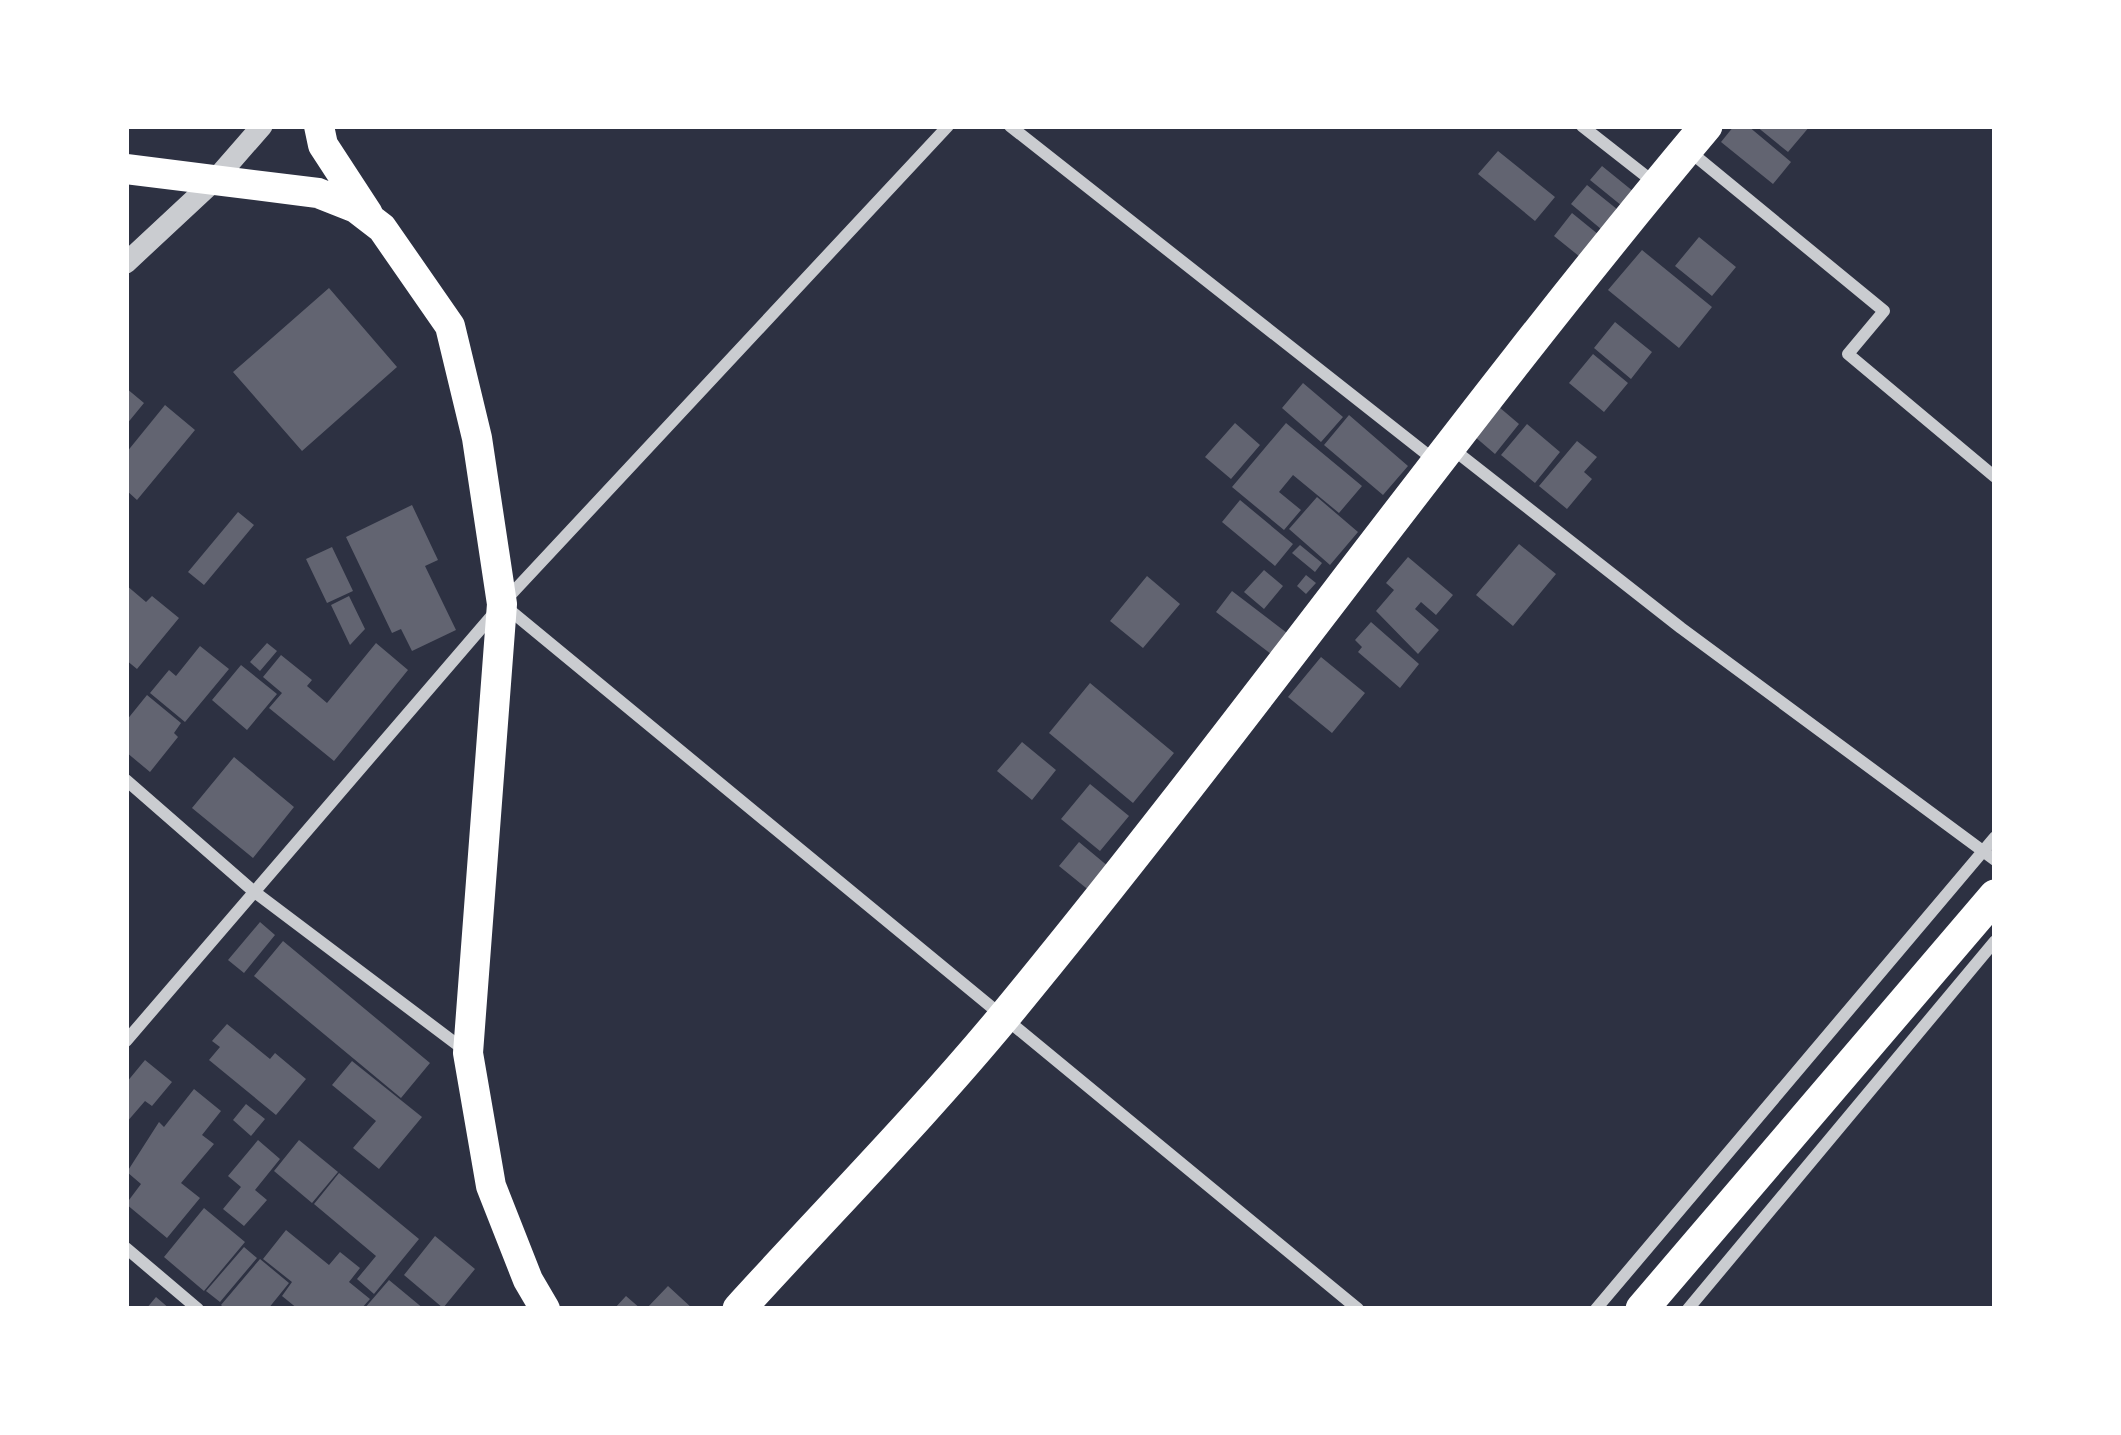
<svg xmlns="http://www.w3.org/2000/svg" width="2121" height="1435" font-family="'Source Sans 3',sans-serif">
<rect width="100%" height="100%" fill="#2d3142"/>
<path fill="#626471" d="M1734,126H1748L1791,162L1773,184L1721,142Z
M1756,126H1810L1788,152Z
M1498,151L1555,197L1535,221L1478,174Z
M1602,166L1639,196L1627,210L1590,180Z
M1587,185L1623,214L1607,234L1571,204Z
M1572,213L1604,239L1585,261L1554,236Z
M1699,237L1736,267L1712,296L1675,266Z
M1642,250L1712,307L1679,348L1608,290Z
M329,288L397,367L302,451L233,372Z
M1615,322L1652,352L1631,379L1594,348Z
M1593,354L1628,383L1604,412L1569,383Z
M1303,383L1343,417L1321,442L1282,408Z
M126,388L144,403L126,425Z
M165,405L195,430L137,500L126,490V453Z
M1499,407L1519,424L1495,454L1474,436Z
M1349,415L1408,466L1383,495L1324,445Z
M1235,423L1260,445L1231,479L1205,457Z
M1286,423L1362,486L1339,513L1293,475L1279,492L1301,510L1284,530L1232,487Z
M1527,424L1560,452L1535,483L1501,455Z
M1577,441L1597,457L1584,472L1592,479L1567,509L1539,486Z
M1317,497L1358,532L1330,565L1289,529Z
M1240,500L1293,544L1275,566L1222,522Z
M412,505L438,560L425,566L456,630L412,651L401,629L392,633L346,537Z
M238,512L254,525L204,585L188,572Z
M1519,544L1556,574L1513,626L1476,595Z
M1300,545L1322,563L1315,572L1292,553Z
M332,547L353,591L327,603L306,559Z
M1408,557L1453,595L1436,615L1421,602L1415,609L1439,630L1418,654L1376,611L1394,590L1386,583Z
M1264,570L1283,586L1264,609L1244,592Z
M1306,575L1316,583L1306,594L1297,586Z
M1147,576L1180,604L1143,648L1110,621Z
M126,585L146,602L152,596L179,618L137,669L126,660Z
M1232,591L1287,633L1271,654L1216,612Z
M349,596L365,629L350,645L331,605Z
M1371,622L1419,664L1400,688L1358,652L1362,647L1355,640Z
M267,643L277,651L260,671L250,662Z
M376,643L408,670L334,761L269,708L282,693L263,677L281,655L312,680L307,686L327,703Z
M200,646L229,669L185,722L150,693L169,670L176,676Z
M1321,657L1365,693L1332,733L1288,697Z
M241,665L277,694L247,730L212,700Z
M1090,683L1174,753L1133,803L1049,733Z
M147,695L181,723L174,733L178,737L150,772L126,752V721Z
M1022,742L1056,770L1032,800L997,771Z
M234,757L294,807L253,858L192,808Z
M1090,784L1129,816L1100,851L1061,819Z
M1079,842L1115,872L1096,896L1059,866Z
M260,922L275,935L244,973L228,960Z
M283,941L430,1063L401,1098L254,976Z
M227,1024L270,1059L275,1053L306,1079L276,1115L209,1060L220,1047L212,1041Z
M145,1060L172,1082L152,1106L145,1101L126,1123V1083Z
M352,1061L422,1117L379,1169L353,1148L376,1121L332,1085Z
M194,1089L221,1111L202,1135L214,1144L181,1183L200,1198L167,1238L126,1204L141,1184L127,1172L159,1122L164,1127Z
M246,1104L265,1119L251,1136L233,1120Z
M258,1140L280,1159L255,1190L267,1200L244,1226L223,1209L241,1187L228,1176Z
M299,1140L338,1172L312,1203L274,1171Z
M339,1173L419,1239L374,1294L357,1279L376,1256L314,1204Z
M204,1208L245,1242L204,1291L164,1257Z
M286,1230L329,1265L340,1252L360,1268L349,1282L370,1299L361,1309H298L282,1296L292,1282L263,1259Z
M435,1236L475,1269L443,1308L404,1275Z
M244,1247L257,1258L220,1302L206,1291Z
M260,1259L289,1283L268,1309H225L221,1305Z
M389,1280L424,1309H364Z
M668,1286L693,1309H646Z
M626,1296L641,1309H614Z
M156,1297L170,1309H146Z"/>
<g fill="none" stroke-linecap="round" stroke-linejoin="round">
<path stroke="#caccd0" stroke-width="12" d="M1010,126L1433,459
M1582,126L1656,184
M1688,150L1884,311L1848,354L1995,477
M1454,450L1681,628L1995,860
M507,608L1358,1309
M126,780L252,890L467,1052
M126,1041L502,604L948,126
M126,1248L198,1309
M1596,1309L1995,837
M1688,1309L1995,941"/>
<path stroke="#caccd0" stroke-width="21" d="M126,263L214,181L262,126"/>
<path stroke="#fff" stroke-width="30" d="M319,126L323,145L368,214
M126,169L318,193L356,208L382,228L450,326L477,438L502,604L468,1053L491,1186L528,1280L545,1309"/>
<path stroke="#fff" stroke-width="33" d="M739,1309C828,1211 923,1115 1008,1012C1247,722 1464,414 1706,126
M1642,1309L1995,896"/>
</g>
<rect width="2121" height="1435" fill="none" stroke="#ffffff" stroke-width="258"/>
</svg>
